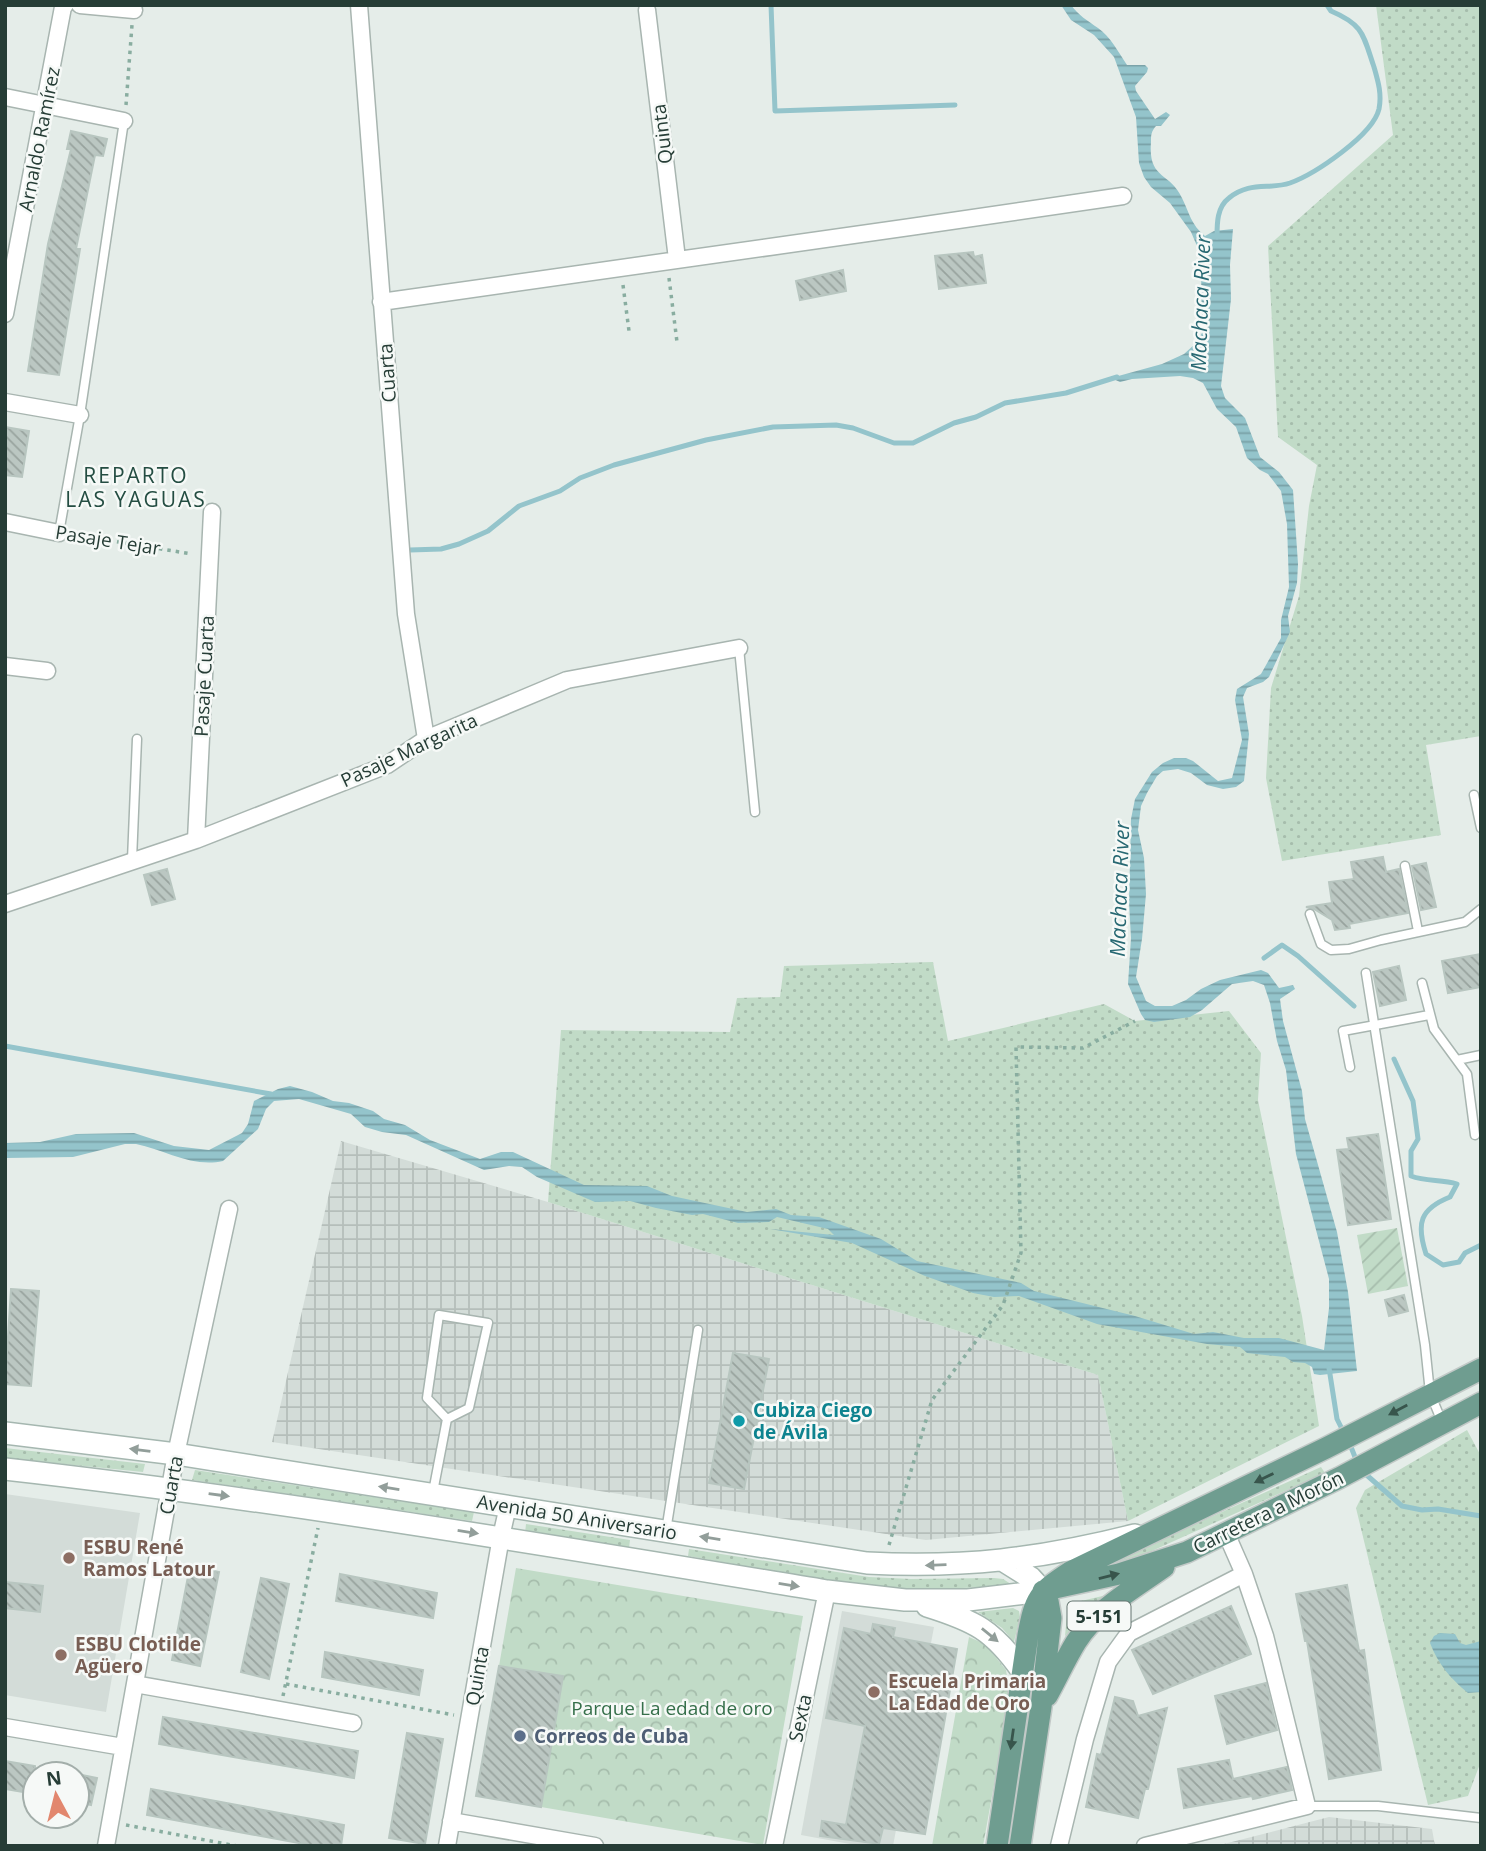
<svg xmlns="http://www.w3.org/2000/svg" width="1486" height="1851" font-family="'Open Sans',sans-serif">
<defs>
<pattern id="industrial-grid" width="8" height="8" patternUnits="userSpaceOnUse" patternTransform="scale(1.75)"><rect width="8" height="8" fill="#d3dcd8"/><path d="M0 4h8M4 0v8" fill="none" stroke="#b5beba"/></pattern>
<pattern id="grass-dots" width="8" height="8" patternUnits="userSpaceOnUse" patternTransform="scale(1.75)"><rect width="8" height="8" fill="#c1dbc7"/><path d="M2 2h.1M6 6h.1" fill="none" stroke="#a6bdac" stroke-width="1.8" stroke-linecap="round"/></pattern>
<pattern id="park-crowns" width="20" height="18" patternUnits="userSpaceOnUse" patternTransform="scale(1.75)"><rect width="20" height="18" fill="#c1dbc7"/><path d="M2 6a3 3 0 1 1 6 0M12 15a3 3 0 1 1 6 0" fill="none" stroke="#a6bdac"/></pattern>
<pattern id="garden-furrows" width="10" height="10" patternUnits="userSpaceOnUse" patternTransform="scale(1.75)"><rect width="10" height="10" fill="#c1dbc7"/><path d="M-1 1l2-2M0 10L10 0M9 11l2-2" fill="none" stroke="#a6bdac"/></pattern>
<pattern id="water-rules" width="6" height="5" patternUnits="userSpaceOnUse" patternTransform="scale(1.75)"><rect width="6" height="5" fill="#94c4cb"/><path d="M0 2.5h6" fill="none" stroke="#79a0a6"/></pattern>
<pattern id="building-back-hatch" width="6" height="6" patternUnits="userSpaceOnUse" patternTransform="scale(1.75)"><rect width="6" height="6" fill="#bbc7c2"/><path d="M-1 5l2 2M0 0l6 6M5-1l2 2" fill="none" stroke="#98a39e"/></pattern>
</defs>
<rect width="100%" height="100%" fill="#e5ede9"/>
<path fill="#d3dcd8" d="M5,1494L140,1513L106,1712L5,1695Z
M842,1611L934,1627L893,1846H861L801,1835Z"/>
<path fill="url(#industrial-grid)" d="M341,1141L548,1202L1098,1375L1128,1521L926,1540L272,1442Z
M1329,1817L1432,1829L1435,1846H1216Z"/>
<path fill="url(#grass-dots)" d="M1376,5H1481V736L1426,745L1441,835L1282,861L1266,778L1271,688L1299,596L1309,506L1317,465L1278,437L1268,246L1393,135Z
M933,962L948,1041L1104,1004L1135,1021L1229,1011L1261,1053L1258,1100L1302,1316L1319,1426L1128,1521L1098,1375L548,1202L561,1030L730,1032L737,998L780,997L784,966Z
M1467,1430L1481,1456V1761L1468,1796L1428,1805L1356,1508L1365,1490Z
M5,1448L145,1464L143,1472L5,1458Z
M1321,1467L1325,1473L1143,1555L1096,1569Z
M195,1470L474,1512L472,1521L192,1480Z
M526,1524L630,1540L629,1548L525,1533Z
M689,1549L869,1577L911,1579L994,1578L1003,1579L1014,1586L911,1590L869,1588L688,1556Z
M1111,1594L1065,1636L1068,1604Z
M1013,1608L1019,1611L1020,1617L1014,1642L1002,1628L978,1612Z"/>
<path fill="url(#park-crowns)" d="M516,1568L803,1616L763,1845L541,1807L563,1677L499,1666Z
M969,1637L985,1644L1006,1670L1010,1696L983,1846H932Z"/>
<path fill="url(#garden-furrows)" d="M1397,1228L1408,1286L1368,1294L1357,1235Z"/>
<path fill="url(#water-rules)" d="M1061,5H1071C1078,15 1088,21 1098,28C1110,36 1119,53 1127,65H1145L1148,68L1147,72L1135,86L1136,91L1155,119L1166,112L1170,115L1161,126H1156C1151,132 1151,135 1151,142C1148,180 1169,171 1182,198C1189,212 1191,225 1205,236L1214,231L1233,229L1230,265L1231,299L1221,386L1225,398L1245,418L1260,457L1279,472L1293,490L1298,564L1297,583L1288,616L1290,632L1269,677L1263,682L1247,688L1243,697L1249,734L1244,781L1236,787L1223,789L1207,785L1191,773L1178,769L1163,771L1157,776L1147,793L1141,806L1138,830L1144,858L1146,894L1142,939L1136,977L1146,1001L1155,1006H1172L1186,1000L1201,989L1220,980L1261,970L1268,973L1279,988L1293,985L1295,989L1280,999L1283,1021L1302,1091L1305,1119L1337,1232L1348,1292L1357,1371L1320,1375L1314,1374L1312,1367L1305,1363L1293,1362L1285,1357L1247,1353L1240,1347L1207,1344L1097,1324L1019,1296L994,1297L973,1293L925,1276L852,1243L770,1229L834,1235L828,1229L777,1217L769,1222L738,1223L703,1214L692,1215L656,1208L630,1201L595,1202L537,1177L522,1167L509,1166L484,1170L406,1135L382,1132L365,1127L351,1114L299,1099L274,1101L266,1109L258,1129L223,1161C193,1168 165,1150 136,1144H125L73,1157L5,1158V1143L40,1142L76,1134L134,1133L174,1146L209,1150L242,1133L248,1124L254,1101L278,1089L290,1086L312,1092L333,1101L349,1103L373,1111L384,1119L405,1125L430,1140L480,1159L501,1152H513L584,1185L647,1186L672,1196L747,1212L776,1209L791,1215L819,1217L881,1239L917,1261L1021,1283L1034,1291L1135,1316L1194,1334L1213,1332L1244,1338H1279L1324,1350L1329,1308V1279L1296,1154L1286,1070L1277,1041L1270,1003L1264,985L1253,981L1232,984L1202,1010L1190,1017L1154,1022L1145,1020L1141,1014L1128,984L1131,938L1129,902L1131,819L1135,799L1152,772L1163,763L1174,758H1186L1193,761L1218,781L1232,778L1242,740L1235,700L1237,689L1261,674L1281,638V620L1289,587L1287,524L1281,491L1268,474L1260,470L1247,458L1236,427L1217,409L1203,383L1193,378L1180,376L1132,379L1120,382L1111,378L1162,364L1184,354L1195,344L1202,333L1201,267L1197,246L1191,232L1170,203L1151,187L1144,177L1139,163L1136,117L1114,57L1094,35L1071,20Z
M1440,1633L1455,1634L1460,1643L1466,1645L1481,1641V1692L1468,1693C1450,1678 1438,1664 1430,1643L1434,1636Z"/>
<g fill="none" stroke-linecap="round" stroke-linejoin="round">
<path stroke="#94c4cb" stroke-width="5" d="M771,5L775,111L955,105
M1217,237C1217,223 1217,207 1229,198C1250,181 1269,190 1290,183C1315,174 1373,135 1379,109C1382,94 1378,81 1374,67C1363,35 1364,25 1331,11L1327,5
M410,550L441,549L459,544L488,531L519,506L560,491L580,478L614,465L706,440L773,427L836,425L853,428L894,443H913L954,423L976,417L1005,403L1066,393L1117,377
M1264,958L1282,945L1298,956L1354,1006
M5,1046L271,1094
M1394,1059L1413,1101L1418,1139L1411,1151V1176C1426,1182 1442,1179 1457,1184L1450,1197C1420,1209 1416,1223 1426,1254L1443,1265L1459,1262L1465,1253L1481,1245
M1329,1368L1337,1419L1344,1433
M1349,1442L1357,1462
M1362,1471L1402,1506L1422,1510L1438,1509L1481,1516"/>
</g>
<path fill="url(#building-back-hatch)" stroke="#b8c6c0" stroke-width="2" d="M71,131L107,139L103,156L95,155L76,249H80L59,375L28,371L48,244L71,149H67Z
M973,252L974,257L982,255L986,283L939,289L935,256Z
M843,270L846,291L800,300L796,281Z
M5,427L29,431L22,477L5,475Z
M1383,857L1386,872L1399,869L1408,913L1349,924L1350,928L1335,930L1332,920L1314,909L1306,907L1332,903L1329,882L1354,879L1351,862Z
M1426,863L1436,907L1421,910L1412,866Z
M167,869L175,899L152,905L144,875Z
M1481,954V987L1448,993L1442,961Z
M1399,966L1406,1000L1380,1006L1373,972Z
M1378,1134L1391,1219L1348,1225L1337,1150L1349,1149L1347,1138Z
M11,1289L39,1291L31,1386L5,1384Z
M1404,1295L1408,1311L1389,1316L1385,1300Z
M733,1353L769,1359L744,1489L709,1483Z
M190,1566L219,1572L200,1666L172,1660Z
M340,1574L437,1593L433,1618L336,1601Z
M261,1578L289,1584L269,1679L241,1672Z
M5,1582L43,1586L40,1612L5,1608Z
M1347,1585L1359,1651L1364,1650L1381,1770L1329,1779L1307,1641H1305L1296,1594Z
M1231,1606L1251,1654L1153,1694L1132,1650Z
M873,1624L895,1628L893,1637L957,1649L925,1834L883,1828L879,1844L820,1836L822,1821L846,1825L865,1726L826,1718L844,1628L871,1634Z
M325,1652L423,1670L419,1695L322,1677Z
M499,1666L563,1676L541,1807L476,1796Z
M1266,1683L1277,1730L1227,1744L1215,1696Z
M1115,1697L1133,1701L1138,1716L1167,1708L1148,1789H1145L1138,1818L1086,1807L1097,1754L1101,1755Z
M163,1717L358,1751L354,1778L159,1744Z
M407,1733L443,1739L425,1844L389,1838Z
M1229,1760L1233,1779L1287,1767L1292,1790L1253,1799L1252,1796L1184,1808L1178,1769Z
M5,1761L35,1766V1794L5,1789Z
M77,1774L97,1778L91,1805L77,1802Z
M151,1789L344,1825L341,1846H315L147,1815Z"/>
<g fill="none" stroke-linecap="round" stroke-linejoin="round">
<defs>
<path id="service" d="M59,533L80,415L124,121
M739,648L755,812
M1474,795L1481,828
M132,860L137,739
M1405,866L1418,931
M1310,914L1321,944L1331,950L1349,949L1381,940L1465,922L1481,909
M1366,973L1425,1345L1430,1393L1442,1422
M1422,983L1434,1029L1467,1074L1475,1135
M1457,1060L1481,1055
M1350,1067L1343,1031L1429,1015
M433,1492L447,1419L469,1408L488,1323L439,1315L427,1398L447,1419
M666,1531L698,1330
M1307,1806H1378L1481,1818"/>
<path id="minor" d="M80,5L134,10
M359,5L406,614L426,739
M647,10L677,259
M5,97L124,121
M381,302C629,266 876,233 1123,196
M5,314L63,7L65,5
M5,402L80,415
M5,522L59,533
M5,666L47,671
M196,840L212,512
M5,904L196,840L387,765L426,739L567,680L739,648
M135,1684L353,1723
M5,1727L123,1747
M451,1821L595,1846
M106,1846L176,1454L229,1209
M447,1846L501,1537L508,1506
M774,1846L827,1591
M1059,1846L1085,1739L1108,1662L1129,1633L1244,1574
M1145,1846L1307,1806L1265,1636L1244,1574L1226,1533"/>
<path id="secondary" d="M5,1433L176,1454L867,1563C964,1568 1040,1559 1135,1535
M5,1469C281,1500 553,1546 827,1591L905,1600H968L1043,1591
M1004,1561L1031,1578L1043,1591
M927,1606C975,1621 993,1630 1022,1671"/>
<path id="primary" d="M1055,1588L1119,1574L1187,1552L1339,1478L1481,1403
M1047,1696C1057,1678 1065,1660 1076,1642C1097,1609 1133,1589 1164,1567
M997,1846L1028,1635C1035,1598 1038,1593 1070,1572L1326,1448L1481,1369
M1020,1846L1041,1707L1051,1618L1048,1601L1043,1591"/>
</defs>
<use href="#service" stroke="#a8b5b0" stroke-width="11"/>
<use href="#minor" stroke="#a8b5b0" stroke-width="19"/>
<use href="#secondary" stroke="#a5b7b0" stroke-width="24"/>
<use href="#primary" stroke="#c2c9c7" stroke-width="24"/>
<path stroke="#89ada0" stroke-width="3.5" stroke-dasharray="3.5 5" stroke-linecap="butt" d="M126,105L132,25
M669,278L677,342
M623,285L629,331
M75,535L192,554
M889,1545L932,1400L1003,1305L1021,1253L1016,1047L1083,1048L1135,1021
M286,1684L454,1715
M283,1696L318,1528
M126,1825L237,1846"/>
<use href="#service" stroke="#fff" stroke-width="8"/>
<use href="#minor" stroke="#fff" stroke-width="16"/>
<use href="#secondary" stroke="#fff" stroke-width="21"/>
<use href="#primary" stroke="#6f9d90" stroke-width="21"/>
</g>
<defs><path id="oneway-solid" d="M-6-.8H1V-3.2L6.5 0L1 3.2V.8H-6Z" transform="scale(1.75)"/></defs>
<g fill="#38554c">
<use href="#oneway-solid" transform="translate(1398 1410) rotate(152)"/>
<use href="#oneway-solid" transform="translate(1264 1478) rotate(154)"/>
<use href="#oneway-solid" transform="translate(1109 1576) rotate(-14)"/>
<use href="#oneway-solid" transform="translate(1012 1739) rotate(98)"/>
</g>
<g fill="#929e9a">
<use href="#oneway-solid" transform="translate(140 1450) rotate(-173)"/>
<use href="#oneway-solid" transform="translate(389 1488) rotate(-171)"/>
<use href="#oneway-solid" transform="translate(219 1495) rotate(8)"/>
<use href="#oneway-solid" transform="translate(468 1532) rotate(9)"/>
<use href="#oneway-solid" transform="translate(710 1538) rotate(-171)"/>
<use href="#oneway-solid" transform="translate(936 1565) rotate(178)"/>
<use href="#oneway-solid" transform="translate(789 1585) rotate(9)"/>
<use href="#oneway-solid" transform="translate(990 1635) rotate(39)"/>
</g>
<circle fill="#0f9aa8" stroke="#f6f9f7" stroke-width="2.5" cx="739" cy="1421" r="7"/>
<g fill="#8d6e63" stroke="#f6f9f7" stroke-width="2.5">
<circle cx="69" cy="1558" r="7"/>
<circle cx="61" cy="1655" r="7"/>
<circle cx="874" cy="1692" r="7"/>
</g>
<circle fill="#5c6f8a" stroke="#f6f9f7" stroke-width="2.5" cx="520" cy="1736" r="7"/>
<g text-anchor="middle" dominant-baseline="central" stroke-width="5" stroke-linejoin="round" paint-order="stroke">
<rect fill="#f6f9f7" stroke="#647570" stroke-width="2" x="1067.5" y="1601.5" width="63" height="29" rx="5"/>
<g font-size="18" font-weight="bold" fill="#263d36">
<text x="1099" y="1616">5-151</text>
</g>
<g font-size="19" fill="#263d36" stroke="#f6f9f7">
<text transform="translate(662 134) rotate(-97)">Quinta</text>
<text transform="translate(39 139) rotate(-79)">Arnaldo Ramírez</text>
<text transform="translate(387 373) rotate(-94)">Cuarta</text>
<text transform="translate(108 540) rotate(9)">Pasaje Tejar</text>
<text transform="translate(204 676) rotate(-87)">Pasaje Cuarta</text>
<text transform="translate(409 750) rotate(-25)">Pasaje Margarita</text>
<text transform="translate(171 1485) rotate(-80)">Cuarta</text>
<text transform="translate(1268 1512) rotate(-26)">Carretera a Morón</text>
<text transform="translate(577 1517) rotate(9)">Avenida 50 Aniversario</text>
<text transform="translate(477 1676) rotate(-80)">Quinta</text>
<text transform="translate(800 1718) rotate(-78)">Sexta</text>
</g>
<g font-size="19" font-weight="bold" fill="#0d838f" stroke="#f6f9f7" text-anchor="start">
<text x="753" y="1410">Cubiza Ciego<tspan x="753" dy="22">de Ávila</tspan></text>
</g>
<g font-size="19" font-weight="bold" fill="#785e54" stroke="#f6f9f7" text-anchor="start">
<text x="83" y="1547">ESBU René<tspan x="83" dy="22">Ramos Latour</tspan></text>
<text x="75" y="1644">ESBU Clotilde<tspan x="75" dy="22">Agüero</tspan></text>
<text x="888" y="1681">Escuela Primaria<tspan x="888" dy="22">La Edad de Oro</tspan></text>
</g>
<g font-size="19" fill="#356f4a" stroke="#f6f9f7">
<text x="672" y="1708">Parque La edad de oro</text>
</g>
<g font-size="19" font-weight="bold" fill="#4e5e75" stroke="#f6f9f7" text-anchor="start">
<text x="534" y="1736">Correos de Cuba</text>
</g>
<g font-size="21" font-style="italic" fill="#276872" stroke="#f6f9f7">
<text transform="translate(1200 303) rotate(-88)">Machaca River</text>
<text transform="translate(1119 889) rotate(-88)">Machaca River</text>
</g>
<g font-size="21" letter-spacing="2" fill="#244d42" stroke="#f6f9f7">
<text x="136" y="475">REPARTO<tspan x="136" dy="24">LAS YAGUAS</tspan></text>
</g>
</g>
<rect width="1486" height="1851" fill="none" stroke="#263d36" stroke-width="14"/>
<g transform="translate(56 1795) rotate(353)"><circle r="33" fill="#f6f9f7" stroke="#a3aeaa" stroke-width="2"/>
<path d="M0-5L12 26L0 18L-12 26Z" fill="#e2876e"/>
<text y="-10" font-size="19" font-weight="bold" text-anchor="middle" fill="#263d36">N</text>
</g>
</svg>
